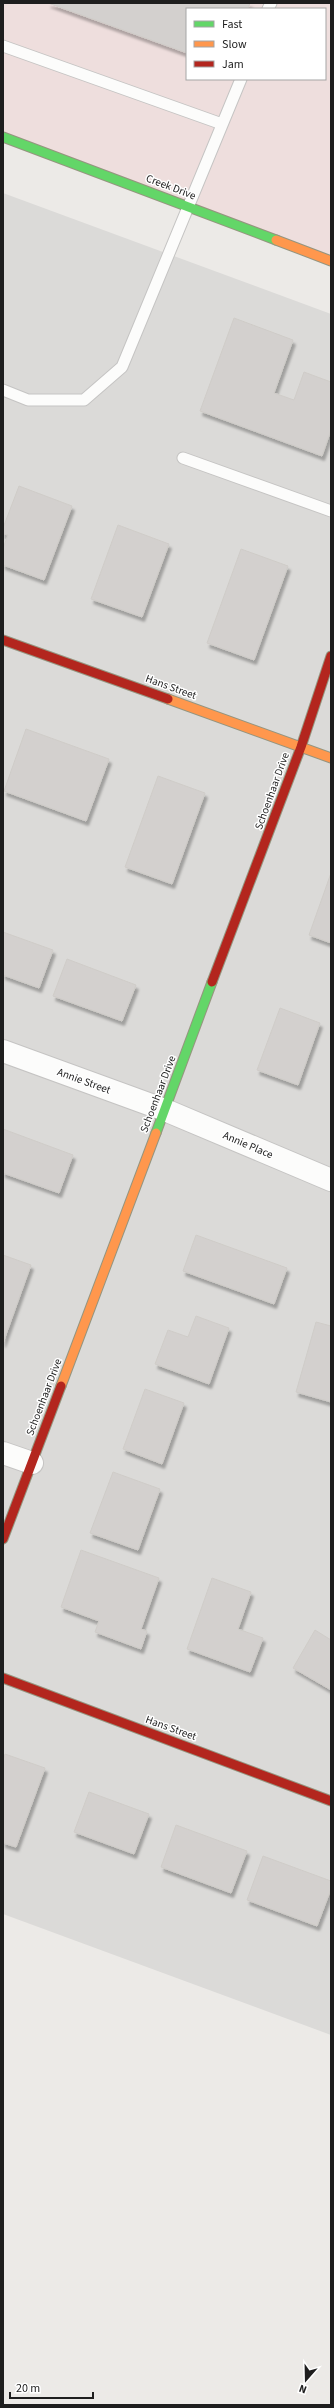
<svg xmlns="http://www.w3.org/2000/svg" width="334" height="2408" font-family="'Source Sans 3',sans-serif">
<defs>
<filter id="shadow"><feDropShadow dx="2.5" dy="4.5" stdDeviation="1" flood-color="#0004"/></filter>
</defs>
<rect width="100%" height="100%" fill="#eceae7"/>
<path fill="#dbdad8" d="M3,193L331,314V2035L3,1914Z"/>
<path fill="#eededd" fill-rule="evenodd" d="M3,3H331V259L3,138ZM187,9H325V79H187Z"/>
<path fill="#d3d0ce" stroke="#cfccc8" filter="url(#shadow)" d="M48,3H250L248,9H187V53Z
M234,318L293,340L274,393L294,400L304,372L331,382V430L322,456L200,411Z
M19,486L72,506L44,580L3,565V548L8,535L3,534V528Z
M118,525L169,544L142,617L91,599Z
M241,549L288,566L254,660L207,643Z
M26,729L109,759L86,821L4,791Z
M158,776L205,793L172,884L125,867Z
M331,873V943L309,935Z
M3,932L53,950L39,988L3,975Z
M67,959L136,985L122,1021L53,996Z
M280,1008L320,1023L298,1085L257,1070Z
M3,1129L73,1155L59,1193L3,1173Z
M196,1235L287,1268L274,1304L183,1271Z
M3,1255L31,1265L3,1343Z
M196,1316L229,1328L209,1384L155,1364L168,1330L188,1337Z
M316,1322L331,1326V1402L296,1392Z
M145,1389L184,1403L162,1464L123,1449Z
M113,1472L160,1489L138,1550L90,1533Z
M81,1550L159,1578L141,1629L147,1631L141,1649L95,1632L99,1621L61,1607Z
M212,1578L251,1592L238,1629L263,1638L250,1672L187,1649Z
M315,1630L331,1640V1690L293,1668Z
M5,1754L45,1768L16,1847L3,1843V1760Z
M89,1792L149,1814L134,1854L74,1832Z
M176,1825L247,1851L231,1893L161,1867Z
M263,1856L331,1881V1889L317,1926L247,1900Z"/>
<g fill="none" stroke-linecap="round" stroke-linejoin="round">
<defs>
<path id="lane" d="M268,9L271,3
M3,46L222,124
M3,390L28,400H84L122,367L241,79
M183,458L331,511"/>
<path id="street" d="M3,1051L165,1110L331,1180
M3,1453L32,1463"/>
<path id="fast" d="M3,137L276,240
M156,1133L212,982"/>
<path id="slow" d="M276,240L331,261
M168,699L331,758
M61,1386L156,1133"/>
<path id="jam" d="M3,640L168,699
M212,982L301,747L331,656
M3,1539L61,1386
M3,1678L331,1801"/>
</defs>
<use href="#lane" stroke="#c5c4c3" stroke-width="13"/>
<use href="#street" stroke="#c5c4c3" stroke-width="24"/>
<use href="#fast" stroke="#95957f" stroke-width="11"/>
<use href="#slow" stroke="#95957f" stroke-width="11"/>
<use href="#jam" stroke="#95957f" stroke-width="11"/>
<use href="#lane" stroke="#fcfcfb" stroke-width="11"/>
<use href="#street" stroke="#fcfcfb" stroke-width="22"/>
<use href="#fast" stroke="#63d668" stroke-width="9"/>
<use href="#slow" stroke="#ff974d" stroke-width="9"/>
<use href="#jam" stroke="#b3261e" stroke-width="9"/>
</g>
<g text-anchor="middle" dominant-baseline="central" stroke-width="3" stroke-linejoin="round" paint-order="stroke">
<g font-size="11" fill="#1e1e1e" stroke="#fff">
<text transform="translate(171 187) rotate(21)">Creek Drive</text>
<text transform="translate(171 687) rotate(20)">Hans Street</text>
<text transform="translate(272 791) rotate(-70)">Schoenhaar Drive</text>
<text transform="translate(84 1081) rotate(20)">Annie Street</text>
<text transform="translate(158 1094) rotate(-69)">Schoenhaar Drive</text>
<text transform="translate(248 1145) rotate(23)">Annie Place</text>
<text transform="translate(44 1397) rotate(-69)">Schoenhaar Drive</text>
<text transform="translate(171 1728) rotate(20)">Hans Street</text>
</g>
</g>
<rect width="334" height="2408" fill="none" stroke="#1e1e1e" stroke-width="8"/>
<rect x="186" y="8" width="140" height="72" fill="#ffffff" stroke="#a5a5a5"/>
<rect x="194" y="21" width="20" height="6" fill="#63d668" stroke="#a5a5a5"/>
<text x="222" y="28" font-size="12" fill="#1e1e1e">Fast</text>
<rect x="194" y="41" width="20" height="6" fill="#ff974d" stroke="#a5a5a5"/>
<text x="222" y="48" font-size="12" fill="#1e1e1e">Slow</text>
<rect x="194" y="61" width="20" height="6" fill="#b3261e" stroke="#a5a5a5"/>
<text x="222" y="68" font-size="12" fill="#1e1e1e">Jam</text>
<g transform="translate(306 2380) rotate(200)" stroke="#ffffff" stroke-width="3" paint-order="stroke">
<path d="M0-3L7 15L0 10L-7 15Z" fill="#1e1e1e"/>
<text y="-6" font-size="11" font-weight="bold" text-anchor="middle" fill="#1e1e1e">N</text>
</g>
<path d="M10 2392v6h83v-6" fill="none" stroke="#1e1e1e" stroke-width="2"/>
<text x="16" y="2392" font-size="12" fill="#1e1e1e" stroke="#ffffff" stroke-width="3" paint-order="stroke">20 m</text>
</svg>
